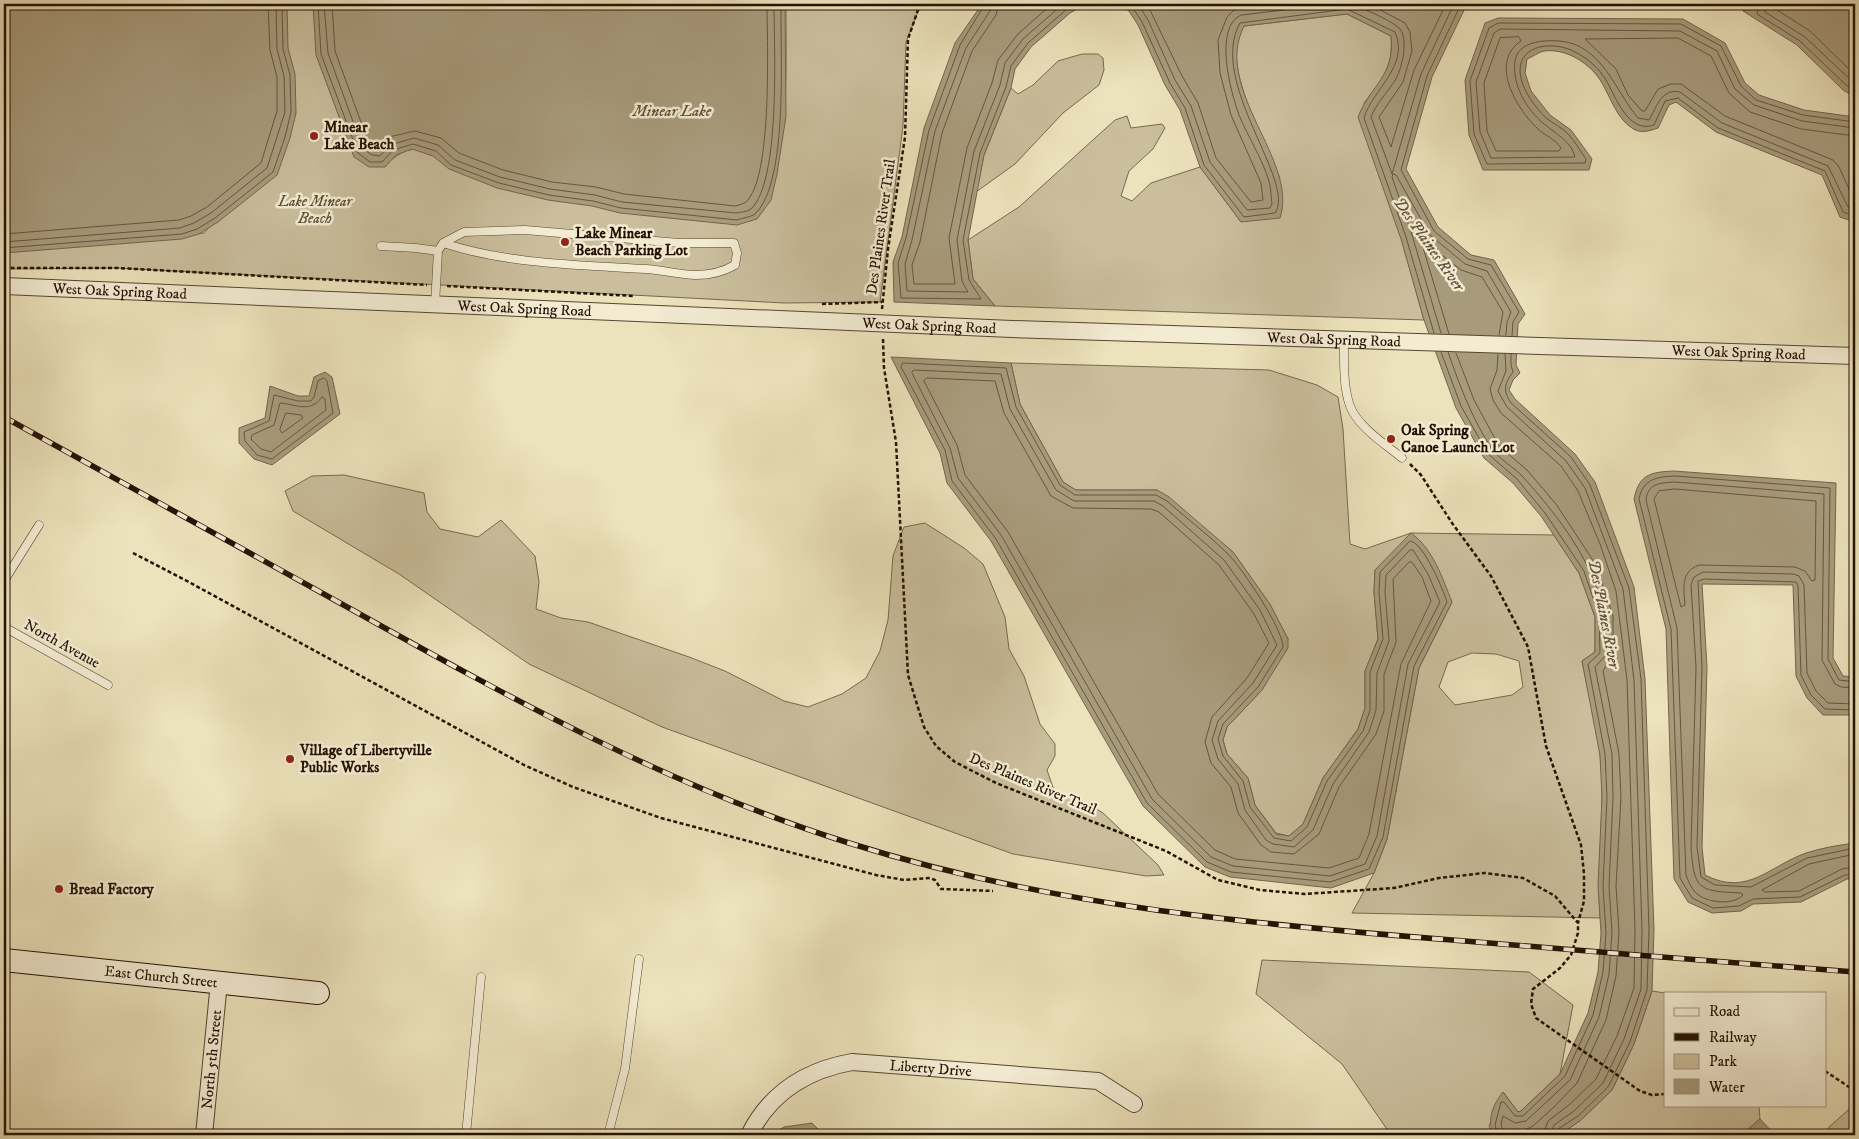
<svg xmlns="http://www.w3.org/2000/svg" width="1859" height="1139" font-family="'IM FELL DW Pica',serif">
<rect width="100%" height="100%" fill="#ece2bb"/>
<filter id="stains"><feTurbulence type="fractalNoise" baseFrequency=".004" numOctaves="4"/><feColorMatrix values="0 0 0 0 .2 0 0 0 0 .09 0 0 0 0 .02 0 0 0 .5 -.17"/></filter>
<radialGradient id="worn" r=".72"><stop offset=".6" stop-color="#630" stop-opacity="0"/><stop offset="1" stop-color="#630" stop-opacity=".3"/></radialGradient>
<path fill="#cabe9c" stroke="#786850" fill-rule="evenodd" d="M276,4H315L388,162L404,151L419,148L769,200C789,137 786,69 786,4H921L906,42L903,126L880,302L784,303L117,268L4,269V252L204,233L246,185Z
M1347,14L1391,36C1394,67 1382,80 1364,103L1424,320L995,306L973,279L968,240L1019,207L1115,120L1127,116L1131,128L1162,124L1165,128L1153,149L1129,171L1121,196L1132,201L1151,183L1200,167L1241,222L1280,178C1265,145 1229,75 1237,40C1238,35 1242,30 1244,26Z
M1082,54H1098L1103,58L1104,70L1099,85L1063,113L1015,164L976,192L984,155L1011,88L1018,94L1033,85L1058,61Z
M1011,363L1269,370L1317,385L1338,397L1343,429L1350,544L1365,549L1411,533L1554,535L1579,573L1595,617V652L1582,661C1588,692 1597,724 1600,755C1606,809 1596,864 1600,918L1352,913L1374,873L1387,839L1419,668L1452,602L1375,570L1374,592L1378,639L1365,671V708L1358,729L1323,778L1303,824L1289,836L1276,833L1255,805L1248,778L1227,754L1223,740L1227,727L1262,690L1288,639L1270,605L1233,552L1157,490H1075L1063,482L1020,404ZM1472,653L1496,654L1519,661L1523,687L1512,695L1455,705L1439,687L1448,662Z
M344,475L424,493L427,512L440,529L478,537L501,520L535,556L539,582L536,609L561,618L588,622L689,657L725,671L784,701L808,707L842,694L866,678L880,651L888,620L893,556L904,527L925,523L964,548L983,564L1005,617L1009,649L1024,676L1040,724L1055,744V756L1047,770L1055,793L1082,800L1103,813L1158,865L1164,875L1146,876L1013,854L662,727L529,664L399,574L293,511L285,491L312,476Z
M1262,960L1529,972L1573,1005L1560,1074L1521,1111L1518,1112L1503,1092L1489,1126L1493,1135H1391L1342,1064L1256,994Z
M1652,991L1665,993V1105H1759L1760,1119L1742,1135H1559L1581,1120L1612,1090L1634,1044Z
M1855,1104V1135H1827L1829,1127Z"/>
<path fill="#a89b7c" stroke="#74644c" d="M4,4H287L288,48L295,74L296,113L290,138L277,175L218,222L199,234L182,239L4,253Z
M313,4H785L786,116L777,174L771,200L757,219L737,225L620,213L592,206L548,200L497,188L449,169L433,156L412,149L396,155L385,167H369L354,157L316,55Z
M982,4H1086L1070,13L1031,47L1015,69L1011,88L984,155L968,240L973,279L995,306L894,302L893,262L902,237L924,128L955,43Z
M1118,4H1467L1432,77L1406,169L1438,227L1471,255L1494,260L1525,314L1518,324L1516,365L1520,373L1513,380L1509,390L1515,399L1575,454L1595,482L1634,587L1645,679L1654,930L1652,991L1634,1044L1612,1090L1581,1120L1559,1135H1493C1487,1120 1493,1104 1503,1092L1518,1112L1521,1111L1560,1074L1588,1013L1598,972L1601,933L1598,886L1602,797L1600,755L1582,661L1595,652V617L1579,573L1541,516L1513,483L1484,458L1456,408L1424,320L1401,239L1358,117C1371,84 1395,77 1391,36L1347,14L1244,26C1212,90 1299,160 1280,218L1241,222L1200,167L1180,110L1165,85L1138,25L1129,11Z
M1758,4H1855V97L1843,90L1797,45L1743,11Z
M1498,18L1683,19L1725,43L1745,83L1759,95L1804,110L1855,117V222L1840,217L1822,175L1716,132L1676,102L1669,105L1658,128C1649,131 1640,134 1632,128C1618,120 1610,97 1602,83C1591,64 1567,48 1544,51C1539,52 1532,57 1527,59L1525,73L1531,91L1550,115L1571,130L1592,159L1589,170H1483L1469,135L1465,80L1485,23Z
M891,357L1011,363L1020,404L1063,482L1076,490H1157L1169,497L1233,552L1270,604L1288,639V648L1262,690L1227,727L1223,740L1227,754L1248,778L1255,805L1276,834L1289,836L1303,824L1323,778L1358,729L1365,708V671L1378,639L1374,592L1375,570L1411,533C1433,549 1442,577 1452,602L1419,668L1387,839L1374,873L1331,888L1230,877L1205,867L1143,806L991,541L947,483L940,453Z
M325,372L332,377L340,414L272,465L254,459L239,443V428L265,418L270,386L298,396H309L314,377Z
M1674,471L1836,483L1833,658L1843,676L1855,677V715H1823L1807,698L1796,676L1793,585L1702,584L1707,667L1702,847L1705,875C1748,897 1769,866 1806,853C1821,848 1839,845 1855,843V878L1847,879L1801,902L1753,904L1741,911L1712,913L1688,902L1674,879L1666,629L1634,499C1639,474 1651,472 1674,471Z
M1760,1119L1775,1135H1742V1134Z
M812,1123L824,1135H771L784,1127Z"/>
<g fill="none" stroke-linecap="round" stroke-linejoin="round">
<path stroke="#665640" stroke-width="1" d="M318,4L321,54L358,153L370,162H382L393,150L413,144L436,151L451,165L499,183L549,195L593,201L621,208L737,220C742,218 751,217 755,214C789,182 780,50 781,4
M324,4L328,53L363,149L372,155L380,156L390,145L414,138L438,145L455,160L500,177L550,189L595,195L622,202L736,213C740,212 747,212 751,209C781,181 774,45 774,4
M332,4L335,51L369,144L374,148L389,137L415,131L441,138L459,153L503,170L552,182L596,187L624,194L735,206C739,205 743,204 746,202C773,177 767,42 767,4
M985,4L960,45L929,130L906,238L898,263L901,298L981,299L969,280L963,240L980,153L1006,87L1011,66L1028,43L1067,9L1075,4
M992,4L990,11L966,48L935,131L912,240L905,264L907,291L968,292L962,281L957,240L974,151L1000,85L1005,63L1023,39L1063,4
M999,4L996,15L972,51L942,133L920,242L912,265L914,284H955L949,238L967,148L992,83L998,60L1018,34L1052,4
M1127,4L1133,8L1142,22L1170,83L1185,108L1204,165L1244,217L1275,213C1297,182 1207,82 1240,23L1347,9L1395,32C1410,66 1372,90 1364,118L1406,237L1434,333
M1138,4L1148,20L1175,80L1191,106L1210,162L1247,210L1270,208L1272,204C1271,197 1271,188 1269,181C1262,158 1248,137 1239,115C1231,93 1213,28 1241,15L1336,4
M1147,4L1182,76L1198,103L1216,158L1251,202L1263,200L1261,183L1231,115L1220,73L1218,40L1227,17L1234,10L1273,4
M1352,4C1367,11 1385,17 1398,27C1410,36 1402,71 1394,82C1386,94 1376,104 1371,117L1392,174L1421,74L1454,4
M1369,4L1405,23L1410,32L1412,51L1403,82L1379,117L1391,147L1414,70L1446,4
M1461,4L1427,76L1401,170L1434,231L1468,259L1491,265L1519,312L1513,322L1512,336
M1759,4L1757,14L1800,41L1846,85L1855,91
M1765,4V12L1805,37L1855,84
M1773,4L1774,8L1810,31L1855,75
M1519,37L1521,41C1489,62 1516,108 1537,128C1544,135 1555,139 1561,148L1559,151H1496L1487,131L1484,83L1500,38Z
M1855,122L1803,115L1756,100L1741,86L1721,46L1681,24L1498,23L1489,28L1470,81L1474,134L1487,164L1585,163L1586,159C1580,151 1575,141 1568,134C1562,127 1553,124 1546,118C1535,107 1521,89 1520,72C1519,43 1555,41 1575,52C1587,58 1599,68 1606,80C1616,97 1628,134 1654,125L1665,101L1678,98L1718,128L1825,171L1843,212L1855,216
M1855,128L1802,121L1754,105L1735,89L1717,51L1680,31L1500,29L1494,33L1476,82L1480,132L1491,158L1575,157C1572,142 1555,133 1544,124C1526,109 1512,85 1515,61C1518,41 1544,40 1559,41C1602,44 1615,91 1638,118L1649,120C1657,107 1661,88 1680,92L1722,123L1828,166L1848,207L1855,210
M1855,136L1801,129L1750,112L1729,93L1711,56L1678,38L1585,39L1616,69L1628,95L1642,111H1645L1658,89L1671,84H1681L1725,116L1833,160L1839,167L1855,202
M4,234L179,220L191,216L207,207L261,163L277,111V77L270,50L268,4
M4,242L180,228L194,223L211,213L267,168L285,112L284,76L277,49L276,4
M4,248L182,234L197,229L215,218L273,172L285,137L291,112L290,75L283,49L282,4
M1441,333L1412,235L1392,177L1393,174L1396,175L1430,235L1465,264L1487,271L1511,312L1507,322L1506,335
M1449,334L1422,244L1424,241L1461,270L1482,277L1503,312L1499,335
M1441,352L1461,406L1488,454L1517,479L1545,513L1584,571L1599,616L1600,653L1588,664L1605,754L1607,797L1603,886L1606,933L1603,972L1593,1015L1565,1076L1523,1116H1515L1504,1102H1501L1495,1125L1498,1135
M1448,352C1460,386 1472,419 1492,449C1500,460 1514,467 1523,477C1567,526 1612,585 1606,655L1595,667L1612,754L1613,797L1609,886L1612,932L1609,974L1599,1017L1570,1080L1526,1121L1515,1123L1503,1116L1501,1124L1504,1135
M1456,353L1474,400L1499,446L1527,470L1556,504L1596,565L1613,616V654L1603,671L1619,754L1621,797L1616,886L1619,932L1616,976L1606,1020L1577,1083L1554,1107L1533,1126L1525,1130H1513L1511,1135
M1498,354L1497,370L1490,389L1493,400L1501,413L1561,466L1578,491L1600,544L1616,591L1627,680L1635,930L1634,988L1617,1036L1596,1079L1569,1105L1548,1121L1543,1135
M1505,354L1506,371L1498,391L1507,407L1566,461L1585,488L1623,589L1634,680L1642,930L1641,989L1624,1039L1603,1083L1574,1111L1554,1125L1550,1135
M1511,354V365L1513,372C1504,384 1503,391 1511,403L1571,457L1590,485L1629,588L1641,679L1649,930L1647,990L1630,1042L1608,1087L1578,1116L1558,1129L1557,1135
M903,363L1006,368L1016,407L1060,485L1075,495H1156L1167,501C1187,519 1209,535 1228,554C1242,568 1283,629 1283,647L1258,687L1223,724L1218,739L1223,756L1243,781L1250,807L1274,838L1291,841L1307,827L1327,781L1363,731L1370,710V672L1383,639L1379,592L1380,572L1410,541C1423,542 1443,589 1447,602L1414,666L1383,837L1369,869L1330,882L1231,872L1207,862L1147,803L996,539L952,481L945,450L901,367Z
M914,370L1001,374L1010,409L1056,490L1074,501H1154L1163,506L1224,560L1260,610L1277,645L1253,683L1218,721L1212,740L1218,759L1238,784L1245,810L1266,840L1273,844L1294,847L1313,830L1333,784L1369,732L1376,710L1377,673L1389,641L1385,592L1386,575L1410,550H1413L1428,574L1440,602L1408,664L1377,836L1365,864L1330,876L1233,866L1211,857L1152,799L1001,535L958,478L950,448L912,373Z
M324,378L327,381L333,413L272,459L257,455L245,441L244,432L269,421L274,395L298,401H311L314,397L318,381Z
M927,378L995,381L1004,413L1051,496L1073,508L1151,509L1159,512L1219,565L1254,614L1269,643L1247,678L1212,717L1205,742L1211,763L1231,787L1238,813L1261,845L1271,852L1294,854L1319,834L1339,787L1376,734L1384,711V674L1396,642L1393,579L1409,562H1412L1422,577L1431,601L1401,664L1369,834L1359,858L1329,868L1235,859L1215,850L1158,794L1008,532L965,475L957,445L924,381Z
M322,397L325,399L326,410L271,452L261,449L251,439L252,435L274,425L280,403C296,404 310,414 322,397Z
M286,413L301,415L303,418L282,433L280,430Z
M1675,489L1816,501L1815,580L1812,581L1805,571L1795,567L1699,565C1680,572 1684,589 1685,605L1681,607L1654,499L1659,491Z
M1855,682L1839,680L1828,659L1830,488L1675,476C1656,477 1643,479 1639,499L1671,629L1680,878L1692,898L1713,908L1739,906L1753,899L1800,897L1845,875L1855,874
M1855,688L1841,687L1835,684L1822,660L1824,494L1675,482C1660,483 1648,483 1646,500L1677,628L1686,875C1688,880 1691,888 1695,892C1705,903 1733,906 1743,895L1741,893C1698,891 1694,890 1691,847L1696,667L1691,585L1694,577L1703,572L1793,574L1799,576L1804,585L1807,673L1816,691L1828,703L1855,704
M1855,710L1825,709L1811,695L1801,675L1798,586L1796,582L1704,579L1698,581L1702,667L1697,847L1701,877L1715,885L1751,887L1807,858L1855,848
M1855,854L1809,864L1762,890L1765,892L1799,891L1842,869L1855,867"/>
<defs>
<path id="lane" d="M381,246L416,248L438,251
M435,305L438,251L443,243L464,232L525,230L679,243H734L737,253L735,265C723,272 710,275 696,275C679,275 663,270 646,269C579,265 507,264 443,243
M1344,340C1344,360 1343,387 1350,406C1358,427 1385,444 1402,458
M4,581L39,525
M4,627L108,685
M466,1135L481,977
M608,1135L625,1069L639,959"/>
<g id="street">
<path id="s1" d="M4,286L1012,329L1855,356"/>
<path id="s2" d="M204,1135L219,982"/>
<path id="s3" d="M749,1135C770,1093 807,1070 852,1062L1098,1081L1134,1104"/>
</g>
<g id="secondary">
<path id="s4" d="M4,960L318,993"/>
</g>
</defs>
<use href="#lane" stroke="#574531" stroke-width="9"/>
<use href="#street" stroke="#574531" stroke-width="18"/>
<use href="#secondary" stroke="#251103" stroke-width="24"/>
<path stroke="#251103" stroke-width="2.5" stroke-dasharray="4 2.5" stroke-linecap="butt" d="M4,268H118L427,285
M447,286L634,296
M822,304L882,302
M882,309L888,249L905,137L908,39L920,4
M883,339L884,368L896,442L908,675L924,727L936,746L955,762L996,783L1166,851L1218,880L1260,890L1305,894L1394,888L1439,878L1485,873L1523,878L1555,896L1578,923V933L1571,955L1560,968L1533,989L1531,1004L1536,1018L1640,1091L1652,1095L1665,1094
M1410,464L1421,475L1452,523L1491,576L1528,647L1546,746L1581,845L1584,874V901L1578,923
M133,553L187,581L524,765L573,787L661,818L876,875L904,880L930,878L935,880L941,889L993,891
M1825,1071L1855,1091"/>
<use href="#lane" stroke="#f3ecd3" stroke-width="8"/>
<use href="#street" stroke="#f3ecd3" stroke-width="16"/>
<use href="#secondary" stroke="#f3ecd3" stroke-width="22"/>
<defs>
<path id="rail" d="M4,417C119,481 234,544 349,608C510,698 672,788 849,843C1045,905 1248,924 1452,940C1586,951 1721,962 1855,972"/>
</defs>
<use href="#rail" stroke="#251103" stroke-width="5.5"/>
<use href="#rail" stroke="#f3ecd3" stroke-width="4" stroke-dasharray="11" stroke-linecap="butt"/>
</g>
<g fill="#8f2418" stroke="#f3ecd3" stroke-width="2">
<circle cx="314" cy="136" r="5"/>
<circle cx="565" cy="242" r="5"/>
<circle cx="1391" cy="439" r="5"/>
<circle cx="290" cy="759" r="5"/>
<circle cx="59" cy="889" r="5"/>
</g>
<g text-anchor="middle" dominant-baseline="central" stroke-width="5" stroke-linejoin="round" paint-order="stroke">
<g font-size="15" font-weight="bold" fill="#251103" stroke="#f3ecd3" text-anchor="start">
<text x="324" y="127">Minear<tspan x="324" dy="17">Lake Beach</tspan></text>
<text x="575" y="233">Lake Minear<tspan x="575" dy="17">Beach Parking Lot</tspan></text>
<text x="1401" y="430">Oak Spring<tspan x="1401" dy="17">Canoe Launch Lot</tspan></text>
<text x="300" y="750">Village of Libertyville<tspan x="300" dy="17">Public Works</tspan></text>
<text x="69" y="889">Bread Factory</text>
</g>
<g font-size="15" font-style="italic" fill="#5f4e39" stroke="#f3ecd3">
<text x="315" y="201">Lake Minear<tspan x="315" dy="17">Beach</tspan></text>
</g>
<g font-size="15" fill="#251103" stroke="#f3ecd3">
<text transform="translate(881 227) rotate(-82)">Des Plaines River Trail</text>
<text stroke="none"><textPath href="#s1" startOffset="116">West Oak Spring Road</textPath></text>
<text stroke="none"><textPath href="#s1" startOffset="521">West Oak Spring Road</textPath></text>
<text stroke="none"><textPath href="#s1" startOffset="926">West Oak Spring Road</textPath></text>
<text stroke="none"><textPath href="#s1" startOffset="1331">West Oak Spring Road</textPath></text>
<text stroke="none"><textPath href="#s1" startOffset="1736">West Oak Spring Road</textPath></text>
<text transform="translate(62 644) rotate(29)">North Avenue</text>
<text transform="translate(1033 784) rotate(23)">Des Plaines River Trail</text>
<text stroke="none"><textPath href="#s4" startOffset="158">East Church Street</textPath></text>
<text stroke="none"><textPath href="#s2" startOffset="76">North 5th Street</textPath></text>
<text stroke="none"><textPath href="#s3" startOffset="210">Liberty Drive</textPath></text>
</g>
<g font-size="16" font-style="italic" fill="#604f39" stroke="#f3ecd3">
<text x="672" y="111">Minear Lake</text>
<text transform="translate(1429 244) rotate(55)">Des Plaines River</text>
<text transform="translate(1604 614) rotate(79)">Des Plaines River</text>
</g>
</g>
<rect width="1859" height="1139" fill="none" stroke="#ece2bb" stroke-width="20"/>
<rect x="5" y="5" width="1849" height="1129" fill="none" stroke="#251103" stroke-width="2.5"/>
<rect x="10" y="10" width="1839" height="1119" fill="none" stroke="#251103"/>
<rect x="1664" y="992" width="162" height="115" fill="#f3ecd3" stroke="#a19480"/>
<rect x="1674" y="1008" width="25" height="8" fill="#f3ecd3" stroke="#a19480"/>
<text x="1709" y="1016" font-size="15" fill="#251103">Road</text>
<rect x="1674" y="1033" width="25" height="8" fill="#251103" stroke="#a19480"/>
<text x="1709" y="1042" font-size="15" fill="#251103">Railway</text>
<rect x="1674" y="1054" width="25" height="15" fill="#cabe9c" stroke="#a19480"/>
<text x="1709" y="1066" font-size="15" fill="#251103">Park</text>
<rect x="1674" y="1079" width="25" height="15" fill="#a89b7c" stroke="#a19480"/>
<text x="1709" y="1092" font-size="15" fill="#251103">Water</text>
<rect width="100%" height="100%" filter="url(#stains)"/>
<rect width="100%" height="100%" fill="url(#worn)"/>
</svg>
